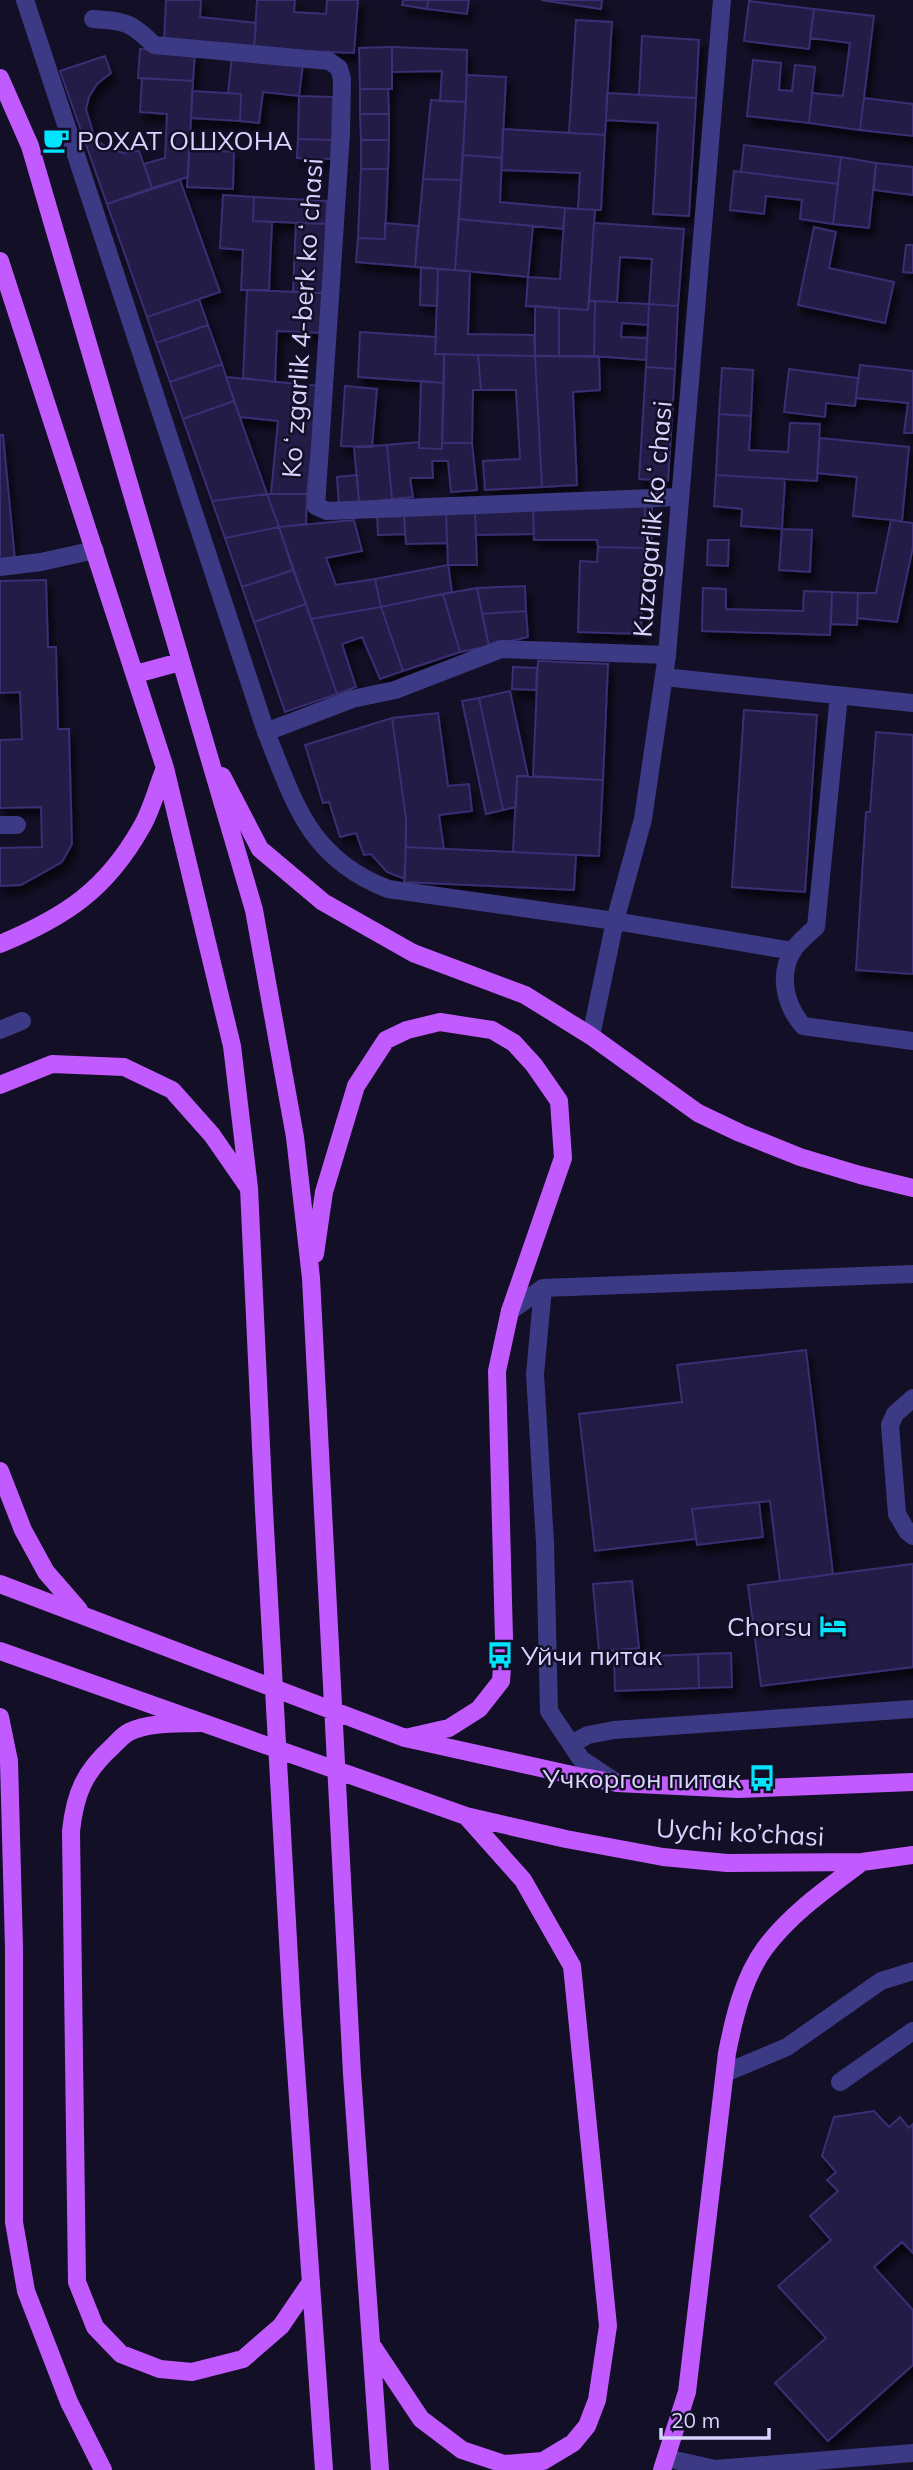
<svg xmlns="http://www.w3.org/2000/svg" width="913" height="2470" font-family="Mulish,sans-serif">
<defs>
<filter id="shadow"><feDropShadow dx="4.5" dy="8" stdDeviation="3.5" flood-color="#0009"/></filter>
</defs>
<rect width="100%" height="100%" fill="#130f26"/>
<path fill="#241b47" stroke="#3b2d73" stroke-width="2" filter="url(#shadow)" d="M166,0H201L200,17L256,23L254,49L164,41Z
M257,0H295L294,12L326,14L327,0H358L354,53L254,49Z
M403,0H428L427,9L402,5Z
M428,0H469L467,14L427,9Z
M541,0H602L601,9Z
M749,1L814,9L809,49L744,41Z
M814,9L874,16L860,130L809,123L812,93L843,96L850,43L810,38Z
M576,20L612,22L605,135L569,133Z
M642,36L699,40L696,98L639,95Z
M392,47V89H360L359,48Z
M392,47L467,50L466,102L440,101L442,71L392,72Z
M140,49L195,52L193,81L138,78Z
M105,56L111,73L97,84L89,97L86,109L95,139L108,148L123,153L139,151L152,188L107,204L60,71Z
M232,56L303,64L299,96L263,92L259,123L240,121L241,94L228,93Z
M753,60L781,63L779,90L792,91L795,65L815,67L809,123L747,116Z
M467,75L506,77L502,158L463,155Z
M142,78L193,81L188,177L152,188L144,164L165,158L167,114L140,112Z
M360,89H388L389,114H360Z
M192,91L241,94L240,121L191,118Z
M607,93L696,98L689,216L653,214L658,123L606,120Z
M299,96L333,97L332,140L298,139Z
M864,98L913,104V136L860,130Z
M431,100L466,102L461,180L423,179Z
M360,114H389V140H361Z
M503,129L605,135L601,210L578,209L580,173L501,170Z
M298,139L332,140L331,159L297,158Z
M361,140H389L388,169H361Z
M744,145L841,157L838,184L741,172Z
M189,149L234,152L233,189L187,187Z
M463,155L502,158L500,202L565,208L563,229L459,219Z
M841,157L876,163L869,228L833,224Z
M876,163L913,167V195L874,190Z
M361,169H388L385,239L358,238Z
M734,171L838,184L833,224L800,219L802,200L766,196L764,214L730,210Z
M423,179L461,180L455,270L415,267Z
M180,180L220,292L147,317L107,204Z
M223,195L254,197L253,221L272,222L269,290H241L243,250L220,248Z
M254,197L327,201L326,224L253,221Z
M565,208L595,210L588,310L526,306L528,277L560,279Z
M459,219L533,226L528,277L455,270Z
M296,223L326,224L323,293L293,292Z
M385,223L418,226L415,267L356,262L358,238L385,239Z
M594,223L684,229L678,306L649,304L652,259L620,257L617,302L589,301Z
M814,227L836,232L829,268L894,282L885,323L798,305Z
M906,245H913V273L903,272Z
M421,267L438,269L437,306L420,305Z
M438,269L470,271L468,334L534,335L535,356L435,354Z
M247,290L323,293L321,333L277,331L275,382L243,378Z
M199,299L208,325L156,343L147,317Z
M589,301H595L594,356H559V308L588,310Z
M595,301L649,304L648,325L622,323L621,337L647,338L646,360L594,356Z
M649,304L678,306L675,369L646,367Z
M535,306L559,308V356H535Z
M208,325L222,364L170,382L156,343Z
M360,332L436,337L435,354H444V383L358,377Z
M444,354L478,355L481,390H473L472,443H442Z
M478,355L535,356L542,487L485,490L483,461L520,459L516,390H481Z
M535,356L599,357L600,390L573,392L577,485L542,487Z
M222,364L234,401L183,419L170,382Z
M860,365L913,371V433H904L908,403L856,398Z
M646,367L675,369L668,481L639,479Z
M722,368L753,370L751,416L719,414Z
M789,369L858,378L855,406L826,403L825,417L784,412Z
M226,377L319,386L307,494H271L278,421L240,417Z
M421,381L444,383L442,449L419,448Z
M345,386L377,389L372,447L341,446Z
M234,401L267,494L212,501L183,419Z
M719,414L751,416L749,450L788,452L790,423L820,424L817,481L716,475Z
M0,435H3L15,560L0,561Z
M820,438L909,447L902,521L853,516L857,477L817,473Z
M419,442V448L442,449V443H472L477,490L451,492L448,461H432L433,478H410L413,497L392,499L387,445Z
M387,445L392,499L359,503L354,447Z
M357,475L359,503L339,505L337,477Z
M716,475L785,479L782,529L741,526L742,509L714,506Z
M267,494H307L306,524L279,527Z
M267,494L279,527L225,538L212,501Z
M645,506L644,548L598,547L597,540H534L533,508Z
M645,506L652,507V547L644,548Z
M533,508L534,534L476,535L475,510Z
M446,510L447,543L406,544L404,512Z
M446,510H475L477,565H448Z
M404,512L405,534L378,535L377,513Z
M354,520L362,551L326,558L336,585L375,579L381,607L311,619L279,527Z
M891,520L913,523V547L897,622L857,618L858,593H876Z
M279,527L293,570L242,587L225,538Z
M782,529L812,530L810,572L779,570Z
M708,540H729L728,566L707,565Z
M598,547L644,548L641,634L578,632L580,561L597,562Z
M448,565L452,592L381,607L375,579Z
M293,570L306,604L254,622L242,587Z
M46,580L48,647H56L58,729H69L72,844L62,862L21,885L0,886V848L42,847L41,807L0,808V740L22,739L20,692L0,693V581Z
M525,586L526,611L482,614L477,588Z
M477,588L489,646L460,652L443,594Z
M703,588L726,589V609L803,611L804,591L832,592L830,635L702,631Z
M832,592L858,593L857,625L831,624Z
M443,594L460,652L403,671L381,607Z
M306,604L337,694L285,712L254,622Z
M381,607L403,671L380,679L362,637L342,644L356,687L337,694L311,619Z
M526,611L528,637L489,646L482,614Z
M538,661L608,664L603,780L533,776Z
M513,667L537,668L536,690L512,689Z
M510,691L528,776H517L516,807L503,810L479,698Z
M479,698L503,810L486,814L462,701Z
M744,710L817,715L805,892L732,887Z
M438,713L448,786L469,784L472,811L439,815L444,849L406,847V819L392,718Z
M392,718L406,819L405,879L387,872L371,854L364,855L356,833L340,837L329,802L323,803L305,745Z
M876,732L913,735V974L856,970L866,812H870Z
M517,776L603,780L599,856L513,852Z
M406,847L576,855L574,890L404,882Z
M806,1350L833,1574L780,1581L770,1501L692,1509L696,1539L595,1551L579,1414L682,1402L677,1365Z
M759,1502L763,1537L697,1545L692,1509Z
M913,1564V1667L761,1686L748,1585Z
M632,1581L639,1648L599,1652L593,1584Z
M731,1653L732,1687L699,1688L698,1654Z
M698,1654L699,1688L615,1691L614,1658Z
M874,2111L889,2127L900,2117L909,2128L913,2124V2253L902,2242L874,2267L913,2310V2365L828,2441L775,2383L826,2338L778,2286L831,2240L810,2216L838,2191L827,2180L836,2172L822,2156L834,2117Z"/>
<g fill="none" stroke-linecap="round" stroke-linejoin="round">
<path stroke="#3d3a85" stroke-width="18" d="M25,0L266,732C295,804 309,858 388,889L615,921L793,951
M0,567L41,562L95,550
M664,677L913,703
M839,695L816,927C808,934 797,943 792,952C778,977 786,1006 803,1026L913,1041
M0,825H17
M0,1030L22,1021
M543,1288L535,1374L545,1543L549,1711L581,1759L617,1783
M510,1311L543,1288L913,1274
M913,1398L895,1414L890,1425L897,1514L907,1531L913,1536
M571,1744L588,1735L614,1730L913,1709
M725,2073L787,2047L881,1981L913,1971
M840,2082L913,2031
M666,2458L715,2469L913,2453"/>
<path stroke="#3d3a85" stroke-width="18" d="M93,19C125,21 131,22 154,45L329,61L339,68L342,79L341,133L316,506L327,511L680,497
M266,732L352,699L395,690L501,649L667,655"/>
<path stroke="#3d3a85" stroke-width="18" d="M591,1036L615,921L643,819L667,655L722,0"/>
<path stroke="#c25bff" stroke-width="18" d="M0,78L30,146L254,910L295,1137L311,1278L352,2074L380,2470
M0,261L165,768L232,1046L249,1188L264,1510L292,2012L324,2470
M136,674L180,662
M222,776L260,849L323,902L413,953L525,995L591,1036L698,1113L740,1133L800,1157L860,1175L913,1188
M0,944C65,917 106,890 141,828C152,810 157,787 165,768
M0,1085L52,1064L124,1067L172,1090L212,1135L248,1187
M315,1254L324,1192L356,1086L386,1040L407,1030L440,1022L492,1030L514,1043L534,1065L559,1101L563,1158L510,1311L497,1371L504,1639L501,1681L479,1709L449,1728L405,1738
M0,1471L23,1530L46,1572L79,1610
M0,1584L405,1738L577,1776L617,1783L738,1789L913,1782
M0,1651L466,1816L566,1839L663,1857L727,1863L862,1862L913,1855
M0,1717L9,1761L14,1948V2222L26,2291L69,2402L103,2470
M199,1723C177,1724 150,1722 129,1732C123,1735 117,1742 113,1746C84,1772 75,1794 71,1831L77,2282L95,2327L121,2354L160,2369L192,2372L243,2359L281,2326L311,2282
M371,2344L421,2419L462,2450L504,2464L543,2461L573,2443L587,2426L597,2400L608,2326L572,1966L523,1880L466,1816
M662,2470L687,2392L727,2053C734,2018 743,1978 765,1948C791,1913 828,1888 862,1862"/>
</g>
<defs>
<symbol id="cafe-bare" viewBox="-9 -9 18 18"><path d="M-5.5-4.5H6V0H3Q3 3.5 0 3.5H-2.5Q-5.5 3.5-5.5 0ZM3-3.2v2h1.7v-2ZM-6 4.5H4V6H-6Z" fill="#00e5ff" stroke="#130f26" stroke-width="2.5" paint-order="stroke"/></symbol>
<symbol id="hotel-bare" viewBox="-9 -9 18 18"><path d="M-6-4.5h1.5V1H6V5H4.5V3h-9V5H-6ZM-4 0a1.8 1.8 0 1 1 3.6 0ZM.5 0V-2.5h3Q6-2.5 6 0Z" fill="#00e5ff" stroke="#130f26" stroke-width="2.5" paint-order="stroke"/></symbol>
<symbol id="bus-bare" viewBox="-9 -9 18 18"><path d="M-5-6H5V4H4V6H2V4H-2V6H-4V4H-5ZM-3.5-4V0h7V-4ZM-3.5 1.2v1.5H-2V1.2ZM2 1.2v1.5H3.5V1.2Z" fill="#00e5ff" stroke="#130f26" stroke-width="2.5" paint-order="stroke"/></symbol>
</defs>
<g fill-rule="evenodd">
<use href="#cafe-bare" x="37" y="121" width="38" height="38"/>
<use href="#hotel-bare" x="814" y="1607" width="38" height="38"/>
<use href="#bus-bare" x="481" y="1636" width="38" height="38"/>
<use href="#bus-bare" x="743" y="1759" width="38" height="38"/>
</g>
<g text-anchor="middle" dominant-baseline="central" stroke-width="5" stroke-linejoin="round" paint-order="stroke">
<g font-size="26" fill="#d9d4ff" stroke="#130f26" text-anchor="start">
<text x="77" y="140">РОХАТ ОШХОНА</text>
<text x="812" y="1626" text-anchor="end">Chorsu</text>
<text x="521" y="1655">Уйчи питак</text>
<text x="741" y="1778" text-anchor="end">Учкоргон питак</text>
</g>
<g font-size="26" fill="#d9d4ff" stroke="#130f26">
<text transform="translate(302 318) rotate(-86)">Koʻzgarlik 4-berk koʻchasi</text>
<text transform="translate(652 519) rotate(-85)">Kuzagarlik koʻchasi</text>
<text transform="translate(740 1832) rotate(3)">Uychi ko’chasi</text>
</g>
</g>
<path d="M661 2428v10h108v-10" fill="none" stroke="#d9d4ff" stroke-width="3.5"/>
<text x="671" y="2428" font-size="21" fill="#d9d4ff" stroke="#130f26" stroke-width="5" paint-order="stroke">20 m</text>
</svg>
